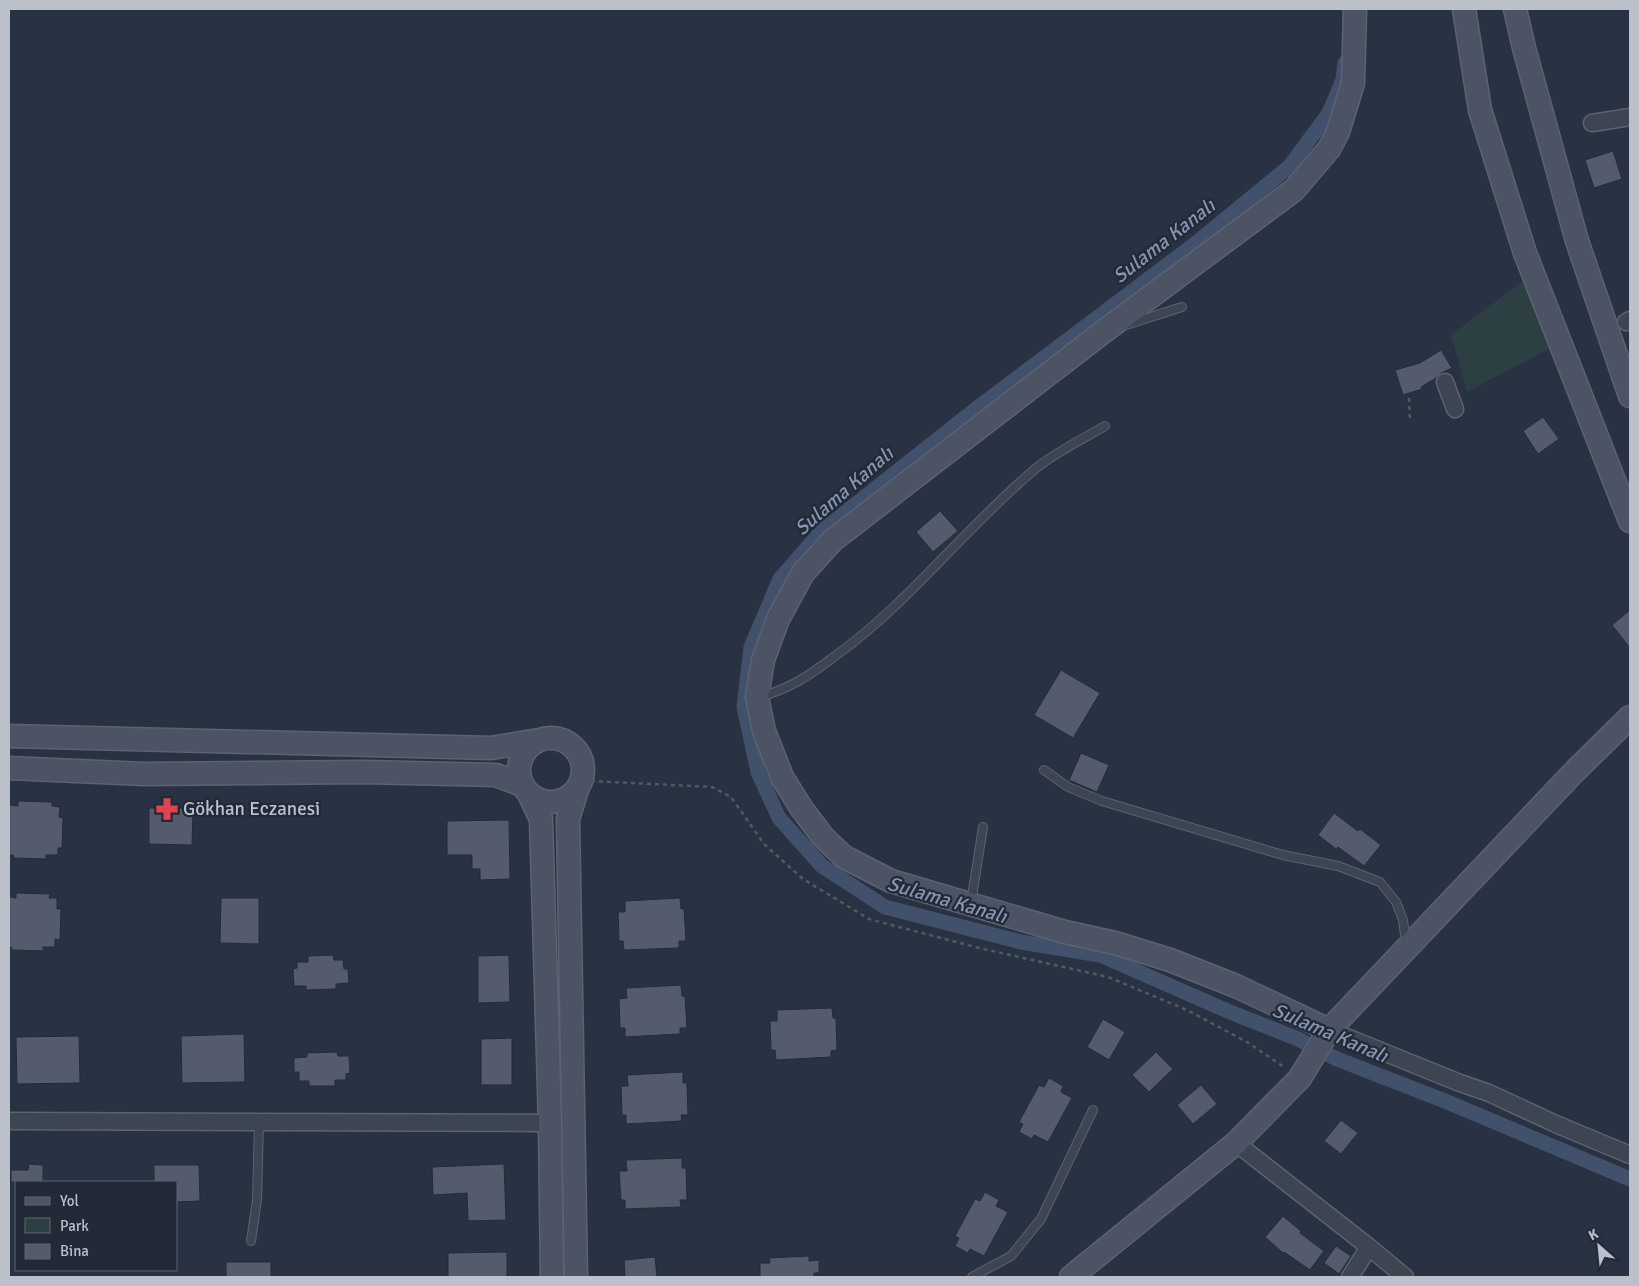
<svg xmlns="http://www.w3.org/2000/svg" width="1639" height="1286" font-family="Signika,sans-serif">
<rect width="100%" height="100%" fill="#293242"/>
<path fill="#2c4044" d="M1527,278L1556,345L1467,392L1451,335Z"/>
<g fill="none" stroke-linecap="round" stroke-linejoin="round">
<path stroke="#42516b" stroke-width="15" d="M1345,63L1343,80L1329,113L1290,166L1195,244L976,409L822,531L780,579L751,647L744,707L758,772L779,818L822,866L885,907L1021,942L1100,955L1230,1012L1298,1039L1337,1059L1445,1101L1630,1179"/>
</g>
<path fill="#535b6c" stroke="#242b39" d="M1613,151L1622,179L1594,188L1585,160Z
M1441,350L1452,368L1441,373L1436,378L1421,387L1422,389L1403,395L1395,370L1420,363Z
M1543,417L1559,439L1538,454L1523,431Z
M940,511L958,531L933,552L916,532Z
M1630,610V648L1612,625Z
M1061,670L1100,693L1073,738L1034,715Z
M1081,753L1109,765L1097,792L1069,780Z
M18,801L52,802V806L60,807L59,817L63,818L62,848H58V855H46V859L14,858L13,855H9V805L18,806Z
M149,808H193L192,845L149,844Z
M1334,813L1358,831L1360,829L1381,845L1364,866L1338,847L1336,849L1318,835Z
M509,820L510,879L480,880V869H472V855H447V821Z
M16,893L50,894L49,898H57V909H61L60,940L55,939V947H43V951L12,950L11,947H9V897L16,898Z
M221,898H259V944L220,943Z
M680,898L681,909H684L686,941H679V948L624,950L623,941H619L618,912H625V901Z
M333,955L334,960H343L344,969H348L349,983L336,984V989L306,990V986H294L293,969L297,968V962H308V956Z
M509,955L510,1002L478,1003V956Z
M681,985L682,996H685L687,1028H680V1034L625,1037V1028H620L619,999L627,998L626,988Z
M832,1008L833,1018H836L837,1050L831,1051V1057L776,1060L775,1050H771L770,1021H777V1010Z
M1103,1019L1125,1032L1109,1060L1087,1047Z
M244,1034L245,1082L182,1083L181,1036Z
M79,1036L80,1083L17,1084L16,1037Z
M512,1038V1085H481V1039Z
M337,1052L338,1056H349L350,1073L346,1074V1080H335V1086H309V1081H299V1072H294V1058L307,1057V1053Z
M1156,1052L1173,1069L1149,1092L1132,1075Z
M683,1072V1083H687L688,1115H681L682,1121L626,1124V1115H622L621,1086H628L627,1075Z
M1049,1078L1063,1086L1061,1092L1072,1098L1048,1142L1034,1135L1032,1139L1019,1132L1023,1124L1019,1122L1039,1085L1044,1087Z
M1201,1085L1217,1104L1193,1124L1177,1105Z
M1341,1120L1358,1133L1341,1154L1324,1141Z
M682,1158V1168H686L687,1200H680L681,1207L625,1209V1200H621L619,1171H627L626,1160Z
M29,1164L43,1165V1182H11V1170H28Z
M504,1164L506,1220L468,1221L467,1193L433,1195L432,1167Z
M154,1165H199L200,1201L176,1202V1182H154Z
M985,1192L999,1200L996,1206L1008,1212L984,1256L970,1249L968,1253L955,1246L959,1238L955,1236L975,1199L980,1201Z
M1283,1216L1301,1231L1300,1233L1324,1251L1310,1270L1284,1252L1283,1253L1265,1237Z
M1336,1246L1351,1256L1339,1274L1324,1263Z
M507,1252V1277H448V1253Z
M809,1256V1261L819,1260V1273H814V1277H760V1263H770L769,1258Z
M655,1257L657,1277H625L624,1260Z
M226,1262H271V1277H226Z"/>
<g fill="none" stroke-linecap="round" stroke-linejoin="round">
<defs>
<path id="lane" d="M1126,325L1182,307
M759,697C790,689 810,675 835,656C909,603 964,529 1034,470C1052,454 1083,439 1105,426
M1044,770L1068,787L1102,801L1283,855L1338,866L1380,882L1396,902L1403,920L1406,942
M971,903L983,827
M251,1241L257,1200L259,1122
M972,1277L1011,1256L1041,1219L1093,1110"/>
<path id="street" d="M1592,123L1630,117
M1626,322L1630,320
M1445,382L1455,409
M1329,1030L1460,1083L1489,1093L1558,1125L1630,1155
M9,1121L550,1123
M1236,1143L1369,1247L1405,1277
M1350,1277L1369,1247"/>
<path id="secondary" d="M1464,9L1480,110L1525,253L1630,521
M1515,9L1524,48L1577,241L1630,396
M9,736L491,748L539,740
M519 770a32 32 0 1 1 64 0a32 32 0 1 1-64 0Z
M9,768L144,774L364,772L496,775L522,785
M529,794L541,819L550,1123L552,1277
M1329,1030L1236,986L1170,960L1115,943L1065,932L891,881L844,857L823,837L802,809L782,777L764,731L757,697L763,660L778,619L803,573L833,540L1103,332L1294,190L1329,149L1338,132L1353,83L1355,9
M576,1277L568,819L577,790
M1071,1277L1236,1143L1300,1078L1329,1030L1575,771L1630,717"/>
</defs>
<use href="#lane" stroke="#5c626f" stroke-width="10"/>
<use href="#street" stroke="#5c626f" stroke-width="19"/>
<use href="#secondary" stroke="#5c626f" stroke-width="25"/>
<path stroke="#4c5d61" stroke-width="2.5" stroke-dasharray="4 4" stroke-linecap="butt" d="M1409,398L1410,421
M591,781L712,787L731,797L764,844L803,879L869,919L979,948L1108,977L1187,1010L1247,1042L1284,1067"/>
<use href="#lane" stroke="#3d4452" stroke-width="8"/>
<use href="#street" stroke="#3d4452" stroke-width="16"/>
<use href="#secondary" stroke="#4c5364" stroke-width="22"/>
</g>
<defs>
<symbol id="pharmacy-bare" viewBox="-9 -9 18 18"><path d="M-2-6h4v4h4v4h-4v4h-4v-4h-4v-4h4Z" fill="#e0444e" stroke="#222937" stroke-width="2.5" paint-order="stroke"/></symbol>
</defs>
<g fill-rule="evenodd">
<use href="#pharmacy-bare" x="151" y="793" width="32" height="32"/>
</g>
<g text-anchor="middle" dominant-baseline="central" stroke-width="4.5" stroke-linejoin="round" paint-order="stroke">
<g font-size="19" fill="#bbc0cb" stroke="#222937" text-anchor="start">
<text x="183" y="809">Gökhan Eczanesi</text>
</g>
<g font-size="20" font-style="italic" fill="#8594b0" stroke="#222937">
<text transform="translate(1164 241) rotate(-38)">Sulama Kanalı</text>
<text transform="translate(844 491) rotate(-41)">Sulama Kanalı</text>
<text transform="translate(947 900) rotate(16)">Sulama Kanalı</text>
<text transform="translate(1330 1033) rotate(23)">Sulama Kanalı</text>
</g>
</g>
<rect width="1639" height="1286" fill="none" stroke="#bbc0cb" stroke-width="20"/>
<rect x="15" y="1181" width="162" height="90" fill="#222937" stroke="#5f6572"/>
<rect x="25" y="1197" width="25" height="8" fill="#4c5364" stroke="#5f6572"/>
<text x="60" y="1206" font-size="15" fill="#bbc0cb">Yol</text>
<rect x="25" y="1218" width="25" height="15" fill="#2c4044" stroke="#5f6572"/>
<text x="60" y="1231" font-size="15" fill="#bbc0cb">Park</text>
<rect x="25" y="1244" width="25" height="15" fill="#535b6c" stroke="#5f6572"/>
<text x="60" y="1256" font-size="15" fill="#bbc0cb">Bina</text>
<g transform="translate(1599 1246) rotate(333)" stroke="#222937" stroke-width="4" paint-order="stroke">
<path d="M0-4L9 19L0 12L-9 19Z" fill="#bbc0cb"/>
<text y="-8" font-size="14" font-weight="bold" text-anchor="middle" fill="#bbc0cb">K</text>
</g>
</svg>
